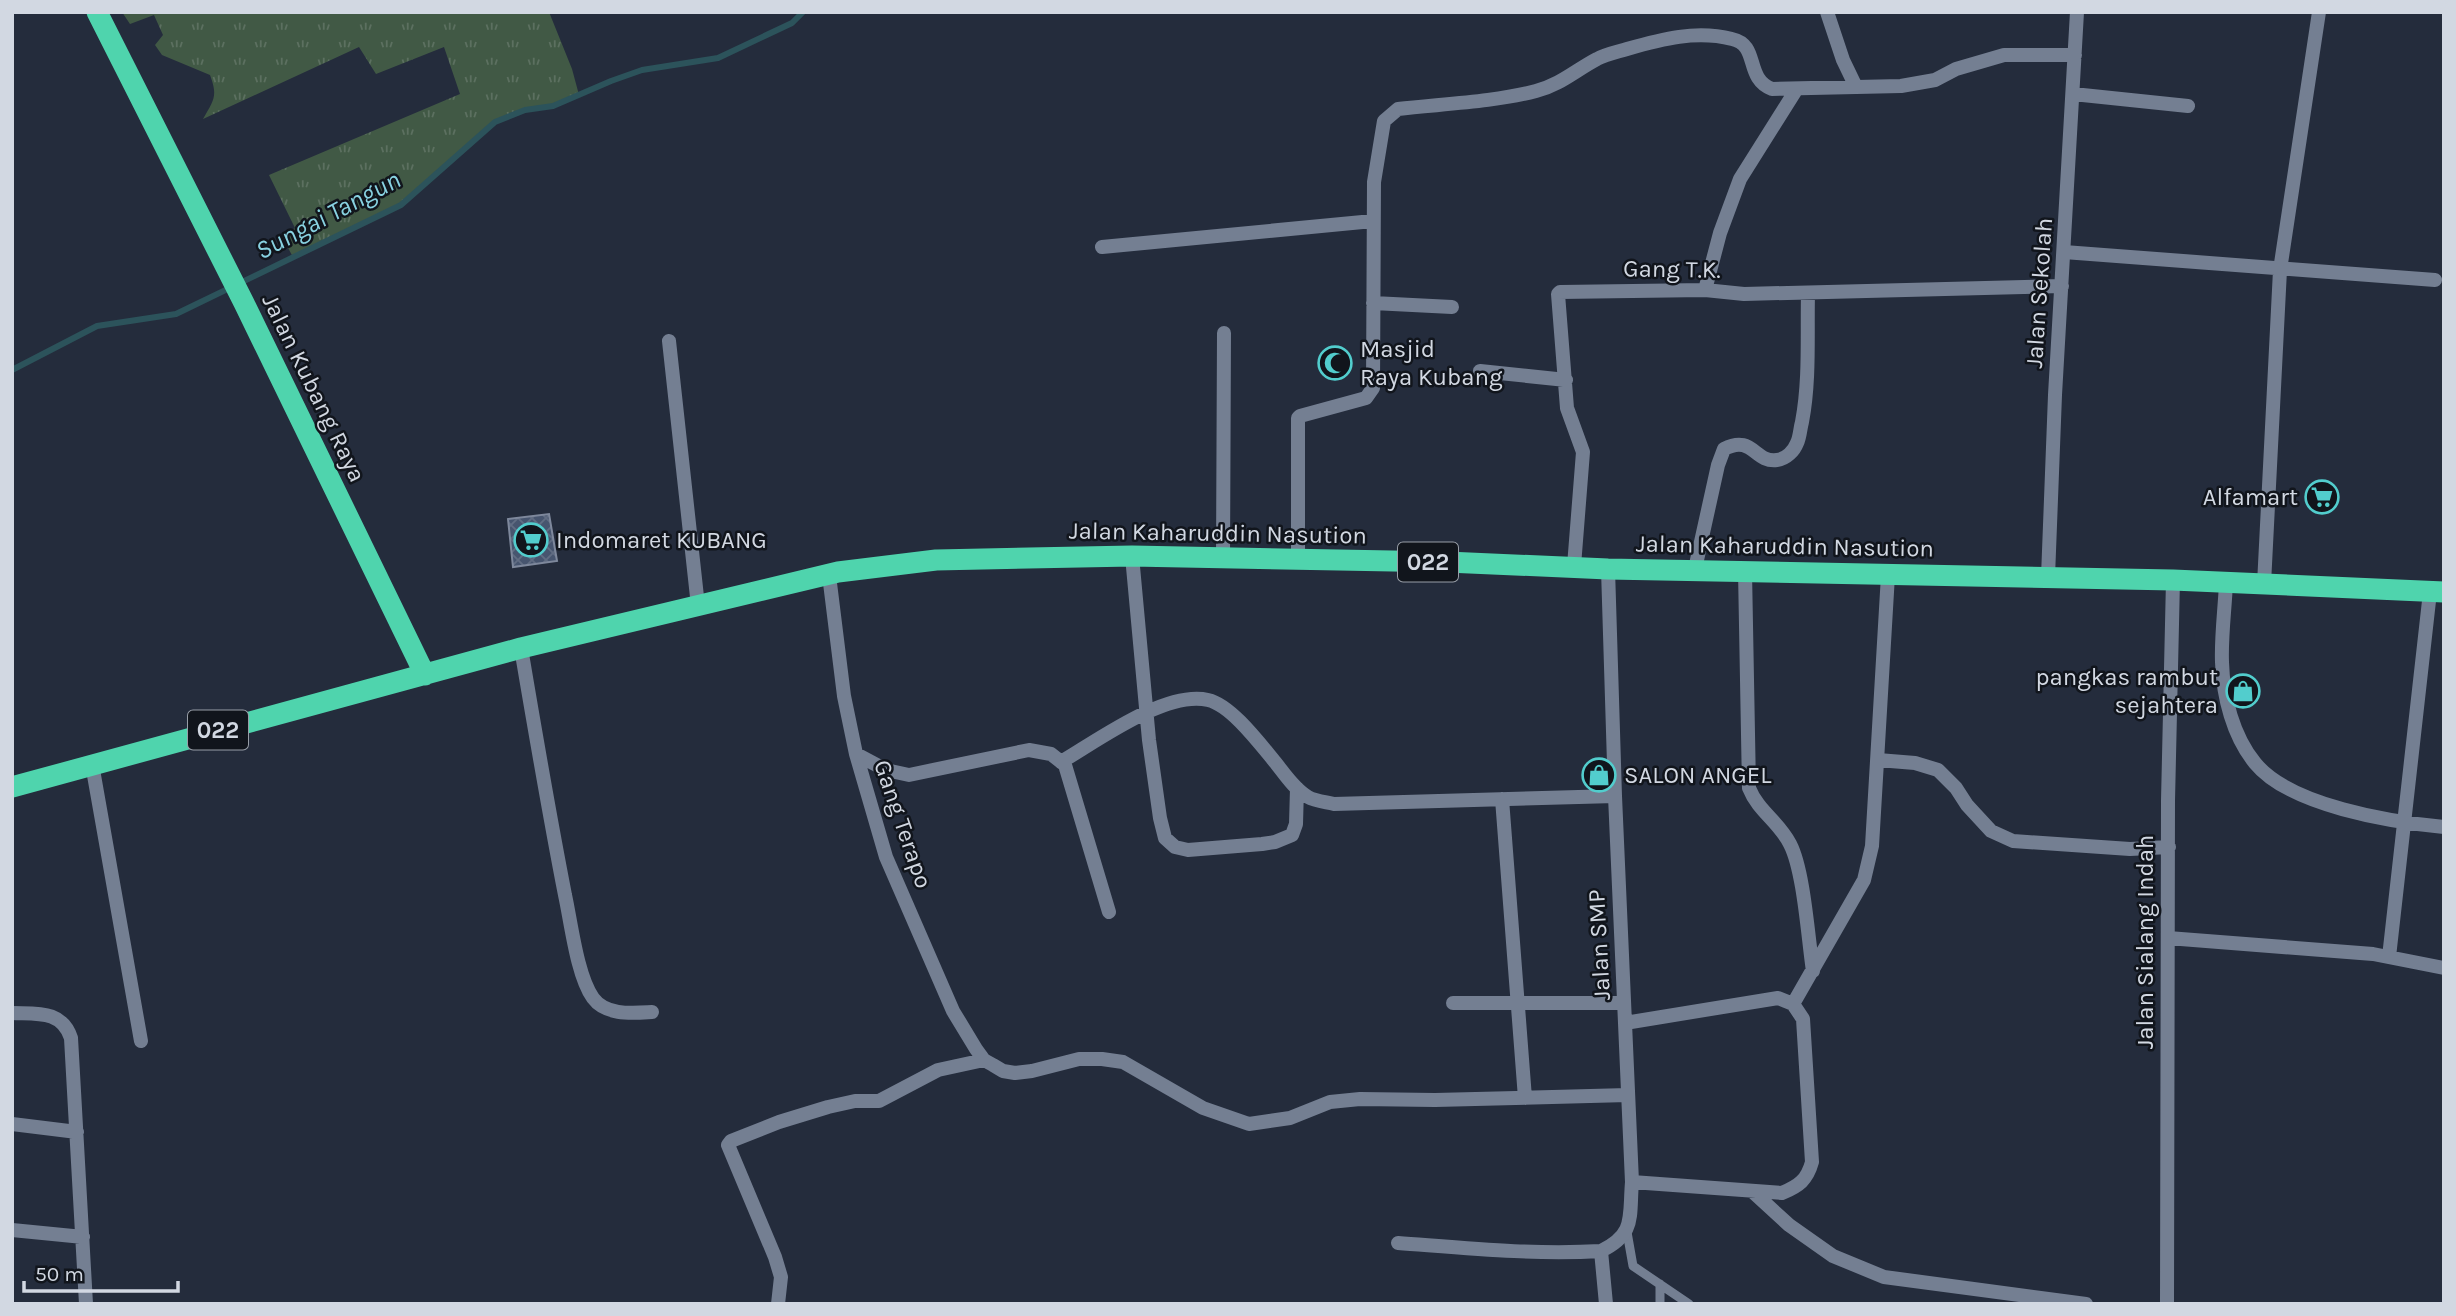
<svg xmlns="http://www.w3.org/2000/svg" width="2456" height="1316" font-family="Karla,sans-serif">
<defs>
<pattern id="grass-tufts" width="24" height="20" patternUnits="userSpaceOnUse" patternTransform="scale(1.75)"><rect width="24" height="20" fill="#415945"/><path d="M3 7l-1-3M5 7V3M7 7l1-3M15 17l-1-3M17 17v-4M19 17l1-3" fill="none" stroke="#5c7060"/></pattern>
<pattern id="building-cross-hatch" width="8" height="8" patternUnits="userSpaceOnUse" patternTransform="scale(1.75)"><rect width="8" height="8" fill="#47556f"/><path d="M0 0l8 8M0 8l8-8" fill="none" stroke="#616d83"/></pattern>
</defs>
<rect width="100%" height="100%" fill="#242c3c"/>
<path fill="url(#grass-tufts)" d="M122,12H549L572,69L579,95L553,106L525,110L495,122L401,205L293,257L282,237L295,228L269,175L460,94L444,47L376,74L359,47L203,119C214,100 218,96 210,75L162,55L155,45L163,35L154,15L130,24Z"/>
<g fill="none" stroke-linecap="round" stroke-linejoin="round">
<path stroke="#2c535b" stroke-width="6" d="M12,370L97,326L176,314L401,205L495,122L525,110L553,106L611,81L642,70L718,58L792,23L803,12"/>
</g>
<path fill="url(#building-cross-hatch)" stroke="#7e889c" stroke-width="2" d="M549,514L557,561L513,567L508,519Z"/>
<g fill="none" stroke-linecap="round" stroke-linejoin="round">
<path stroke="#747f92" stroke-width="9" d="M1627,1232L1633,1266L1689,1304
M1660,1304V1284"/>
<path stroke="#747f92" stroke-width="14" d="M1827,12L1843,60L1856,87
M2073,94L2188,106
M1102,247L1373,221
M2064,252L2435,280
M1705,290L1720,233L1740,179L1796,90
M1373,303L1452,307
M669,341L698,606
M1480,371L1566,380
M1132,556L1149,740L1160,818L1165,838L1175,847L1188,850L1262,844L1275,842L1292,835L1296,824L1297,788
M1223,559L1224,333
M1298,560V418L1300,416L1366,398L1373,388L1374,182L1384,121L1398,109C1441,104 1495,102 1536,91C1560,85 1576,70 1597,59C1606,54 1617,52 1627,49C1662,39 1696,30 1732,39C1760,45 1744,78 1772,89L1901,86L1935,80L1956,69L2004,55H2075
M1574,566L1583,452L1567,408L1558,294L1560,292L1705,290L1744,294L2062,286
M1695,569L1718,465L1724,449C1753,434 1754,463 1777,460C1786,459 1794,451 1797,443C1800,437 1800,429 1802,422C1810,380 1807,336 1808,293
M1745,571L1749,788C1758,811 1779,822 1790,844C1804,871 1808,938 1813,971
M829,575L844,696L856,754L886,857L953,1011L976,1049L984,1060L993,1065L1003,1071L1015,1073L1032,1071L1079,1059H1102L1123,1062L1203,1108L1249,1124L1290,1118L1330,1102L1360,1099L1435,1100L1628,1095
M2048,577L2055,395L2077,12
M2226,582C2225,608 2221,636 2222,662C2223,697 2233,736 2255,763C2290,806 2391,822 2444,827
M2264,584L2280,270L2319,12
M521,648C535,731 549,813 565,895C571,922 577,976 593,998C606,1016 633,1013 652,1012
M856,754L886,770L909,775L1029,750L1051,754L1065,765L1109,912
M1878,760L1915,763L1938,770L1956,788L1967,805L1991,831L2013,841L2130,849L2169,847
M1061,762C1097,741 1166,690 1208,700C1231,705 1260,744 1275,762C1284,773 1294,789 1308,797C1315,801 1326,802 1334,804L1615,796
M92,764L141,1041
M1502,799L1525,1098
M2168,938L2373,954L2444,968
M2389,957L2430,592
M1453,1003H1624
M1793,1004L1864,880L1872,846L1888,575
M12,1013C37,1014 62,1010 71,1038L86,1304
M1625,1023L1778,998L1793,1004L1803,1019L1812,1162C1807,1180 1799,1186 1782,1193L1632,1182
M12,1124L77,1132
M1752,1191L1789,1225L1833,1256L1884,1277L2086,1304
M12,1230L83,1237
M1398,1243C1465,1248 1533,1255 1601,1251
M778,1304L781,1277L775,1257L728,1145L731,1141L779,1122L828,1107L855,1101H879L938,1070L984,1060
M1606,1304L1601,1251C1636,1234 1629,1217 1632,1182L1615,796L1608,569
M2167,1304L2168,801L2173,580"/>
<path stroke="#4fd4ad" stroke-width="21" d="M97,12L244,303L425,675
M12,787L521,648L838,572L936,560L1132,556L1447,562L1608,569L2173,580L2444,592"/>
</g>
<defs>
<symbol id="mosque-ring" viewBox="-11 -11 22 22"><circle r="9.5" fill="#11151c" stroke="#52cdcd" stroke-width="1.5"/><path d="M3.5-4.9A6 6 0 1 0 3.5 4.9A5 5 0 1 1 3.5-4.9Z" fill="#52cdcd"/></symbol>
<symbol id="supermarket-ring" viewBox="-11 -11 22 22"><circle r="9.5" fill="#11151c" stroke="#52cdcd" stroke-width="1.5"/><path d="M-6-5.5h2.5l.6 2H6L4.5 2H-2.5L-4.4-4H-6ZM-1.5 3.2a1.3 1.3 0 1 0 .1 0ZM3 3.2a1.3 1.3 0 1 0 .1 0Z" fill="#52cdcd"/></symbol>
<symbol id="shop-ring" viewBox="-11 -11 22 22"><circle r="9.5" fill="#11151c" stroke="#52cdcd" stroke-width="1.5"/><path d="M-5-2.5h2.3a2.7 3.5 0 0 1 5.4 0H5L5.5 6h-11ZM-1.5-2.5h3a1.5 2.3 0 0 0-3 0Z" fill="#52cdcd"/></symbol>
</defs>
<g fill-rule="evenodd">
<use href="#mosque-ring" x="1316" y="344" width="38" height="38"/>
<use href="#supermarket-ring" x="2303" y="478" width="38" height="38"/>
<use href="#supermarket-ring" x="512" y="521" width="38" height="38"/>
<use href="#shop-ring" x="2224" y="672" width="38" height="38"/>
<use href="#shop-ring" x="1580" y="756" width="38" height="38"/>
</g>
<g text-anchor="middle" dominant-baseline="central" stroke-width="5" stroke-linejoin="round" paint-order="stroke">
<g fill="#11151c" stroke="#989ea7" stroke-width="2">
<rect x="1398" y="542.5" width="60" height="39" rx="5"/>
<rect x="188" y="710.5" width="60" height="39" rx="5"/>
</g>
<g font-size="23" font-weight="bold" fill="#d2d8e2">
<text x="1428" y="562">022</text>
<text x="218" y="730">022</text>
</g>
<g font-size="24" fill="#d2d8e2" stroke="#11151c">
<text transform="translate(1672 269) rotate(1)">Gang T.K.</text>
<text transform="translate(2039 293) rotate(-86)">Jalan Sekolah</text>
<text transform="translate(314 388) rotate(64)">Jalan Kubang Raya</text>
<text transform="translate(1218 533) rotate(1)">Jalan Kaharuddin Nasution</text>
<text transform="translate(1785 546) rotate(1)">Jalan Kaharuddin Nasution</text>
<text transform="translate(903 824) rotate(71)">Gang Terapo</text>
<text transform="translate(2145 942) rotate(-90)">Jalan Sialang Indah</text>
<text transform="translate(1599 945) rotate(-93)">Jalan SMP</text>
</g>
<g font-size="24" fill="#d2d8e2" stroke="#11151c" text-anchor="start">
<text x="1360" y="349">Masjid<tspan x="1360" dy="28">Raya Kubang</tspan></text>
<text x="2298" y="497" text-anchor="end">Alfamart</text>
<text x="556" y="540">Indomaret KUBANG</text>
<text x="2218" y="677" text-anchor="end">pangkas rambut<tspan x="2218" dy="28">sejahtera</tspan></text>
<text x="1624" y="775">SALON ANGEL</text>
</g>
<g font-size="26" font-style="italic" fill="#88d2e1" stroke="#11151c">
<text transform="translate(328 215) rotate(-28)">Sungai Tangun</text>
</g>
</g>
<rect width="2456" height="1316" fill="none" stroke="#d2d8e2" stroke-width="28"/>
<path d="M24 1281v10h154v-10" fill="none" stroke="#d2d8e2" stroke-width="3.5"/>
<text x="35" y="1281" font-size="21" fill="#d2d8e2" stroke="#11151c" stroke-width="5" paint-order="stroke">50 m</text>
</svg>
